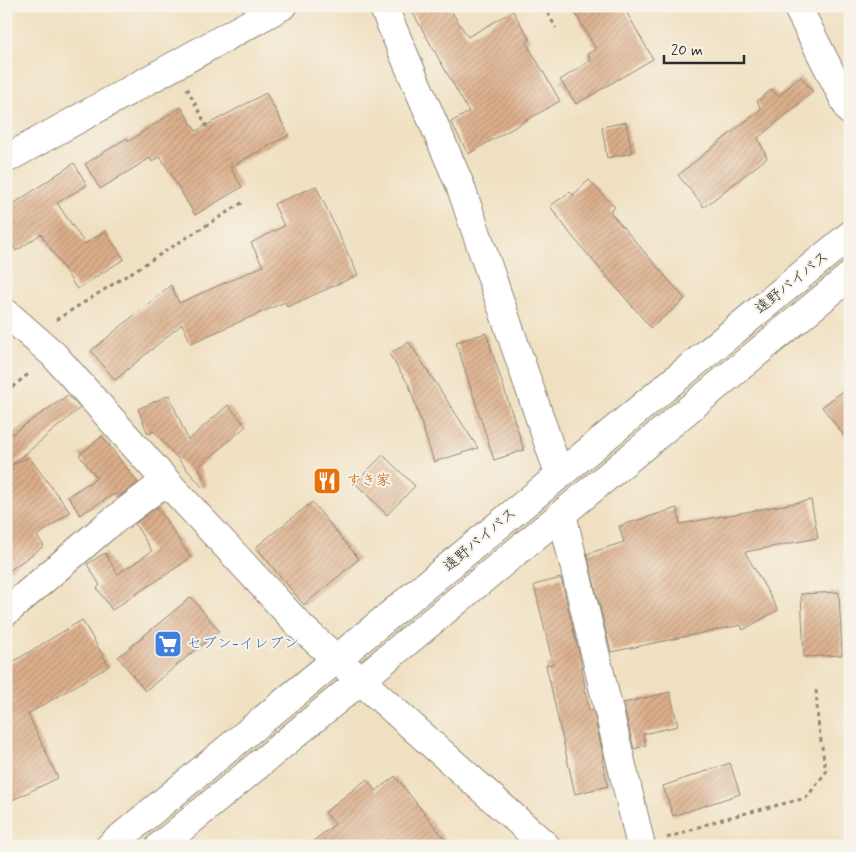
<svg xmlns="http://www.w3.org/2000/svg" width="856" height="852" font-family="Mynerve,'Klee One',sans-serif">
<defs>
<pattern id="building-hatch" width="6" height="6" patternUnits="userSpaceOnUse" patternTransform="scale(1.25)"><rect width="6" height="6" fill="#dcaf8b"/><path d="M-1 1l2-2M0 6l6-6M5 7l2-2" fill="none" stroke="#b38f72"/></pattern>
</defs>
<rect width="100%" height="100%" fill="#f7f3e8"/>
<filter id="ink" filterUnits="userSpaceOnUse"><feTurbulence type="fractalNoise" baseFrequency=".02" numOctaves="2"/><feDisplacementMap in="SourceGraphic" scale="10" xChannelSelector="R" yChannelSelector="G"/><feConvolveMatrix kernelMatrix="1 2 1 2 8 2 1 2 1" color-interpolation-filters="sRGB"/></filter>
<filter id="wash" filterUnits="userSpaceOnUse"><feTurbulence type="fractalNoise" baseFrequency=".0096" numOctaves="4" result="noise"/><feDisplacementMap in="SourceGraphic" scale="20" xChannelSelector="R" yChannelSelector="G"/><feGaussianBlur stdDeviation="1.12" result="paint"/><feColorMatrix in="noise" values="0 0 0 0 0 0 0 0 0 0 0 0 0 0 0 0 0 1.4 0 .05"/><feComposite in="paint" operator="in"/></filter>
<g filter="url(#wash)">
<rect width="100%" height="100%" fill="#f0e0c1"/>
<g id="blocks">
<path fill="url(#building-hatch)" d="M409,6H448L468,37L513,11L530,40L526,42L560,101L468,154L451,122L469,112Z
M571,6H623L653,59L576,104L560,80L591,60L587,54L596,49Z
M801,77L813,92L758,138L767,158L704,207L678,175L761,109L757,101L772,89L778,96Z
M266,93L289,135L230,167L242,187L195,215L160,156L152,162L150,158L100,189L85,164L127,138L129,141L181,107L196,131Z
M626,122L632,153L607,158L602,127Z
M74,163L87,185L57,203L85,244L105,231L124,259L77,289L41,234L16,251L6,237V209Z
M589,180L615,207L610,212L685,299L651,328L572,236L550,206L570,192L573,195Z
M316,186L358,275L287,307L285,302L191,343L182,324L115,380L91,351L171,285L179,303L263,266L251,243L284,226L274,204Z
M486,333L524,450L494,460L456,342Z
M409,342L478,448L434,462L409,385L389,354Z
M850,386V443L822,407Z
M68,395L80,408L12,465L29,457L70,512L37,536L44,546L6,573V438Z
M169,395L188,440L228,405L246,426L199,467L207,485L203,488L154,431L148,434L138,409Z
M102,436L138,483L117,498L114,494L80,515L68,496L97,478L79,455Z
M383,455L415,486L387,515L355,483Z
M811,500L818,538L745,552L778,610L743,630L741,625L611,652L587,554L624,542L619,526L677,508L680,524Z
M312,502L359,559L304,605L256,547Z
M157,507L191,558L112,610L97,588L100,585L87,564L105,553L118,574L152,551L135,524Z
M561,578L580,658L589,711L593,710L604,759H602L608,786L575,794L546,665L553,664L534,585Z
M839,592L842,655L804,657L801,594Z
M191,597L219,631L145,691L118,657Z
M82,620L109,666L28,714L58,778L6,803V666Z
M670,692L678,726L643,734L646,745L634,749L623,703Z
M730,763L740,794L673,816L663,786Z
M395,776L450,846H307L335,824L325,812L367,779L376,791Z"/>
</g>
</g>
<g filter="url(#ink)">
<use href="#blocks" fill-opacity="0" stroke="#8e8676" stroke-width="1"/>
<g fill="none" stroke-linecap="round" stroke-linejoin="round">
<defs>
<path id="minor" d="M383,6L460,185L559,474
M797,6L850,111
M6,159L282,6
M6,313L53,354L166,481L303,629L546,846
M562,514L641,846
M6,612L105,527L166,481"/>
<path id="highway" d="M110,846L850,235
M160,846L850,276"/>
</defs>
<use href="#minor" stroke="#8e8676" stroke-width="30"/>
<use href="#highway" stroke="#8e8676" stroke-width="30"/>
<path stroke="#8e8676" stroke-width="3" stroke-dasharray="4 4" stroke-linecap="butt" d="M544,6L556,28
M187,88L207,127
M56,320L245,201
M6,392L31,372
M667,838L719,820L806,798L826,772L818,722L816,689"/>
<use href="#minor" stroke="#fff" stroke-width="28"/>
<use href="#highway" stroke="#fff" stroke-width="28"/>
</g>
</g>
<defs>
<symbol id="restaurant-square" viewBox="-11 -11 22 22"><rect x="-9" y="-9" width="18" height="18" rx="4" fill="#e8710a" stroke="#f7f3e8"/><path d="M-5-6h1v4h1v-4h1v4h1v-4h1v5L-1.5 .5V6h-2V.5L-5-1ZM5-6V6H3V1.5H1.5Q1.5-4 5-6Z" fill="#fff"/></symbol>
<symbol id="supermarket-square" viewBox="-11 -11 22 22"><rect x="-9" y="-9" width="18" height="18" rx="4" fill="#3f7fe0" stroke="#f7f3e8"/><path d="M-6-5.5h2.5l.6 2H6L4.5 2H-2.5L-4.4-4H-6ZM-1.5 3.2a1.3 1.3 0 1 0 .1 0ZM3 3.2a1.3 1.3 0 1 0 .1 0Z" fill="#fff"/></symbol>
</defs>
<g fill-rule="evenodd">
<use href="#restaurant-square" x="311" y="465" width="32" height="32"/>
<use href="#supermarket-square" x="152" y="628" width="32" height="32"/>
</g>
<g text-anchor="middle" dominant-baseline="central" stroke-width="4" stroke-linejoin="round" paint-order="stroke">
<g font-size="15" fill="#2b2b2b" stroke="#f7f3e8">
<text transform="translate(792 283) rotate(-39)">遠野バイパス</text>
<text transform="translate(480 540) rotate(-40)">遠野バイパス</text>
</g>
<g font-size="15" fill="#c56008" stroke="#f7f3e8" text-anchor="start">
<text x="346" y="481">すき家</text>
</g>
<g font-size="15" fill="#366cbe" stroke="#f7f3e8" text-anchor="start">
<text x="187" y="644">セブン-イレブン</text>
</g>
</g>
<rect width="856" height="852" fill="none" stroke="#f7f3e8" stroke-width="25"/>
<path d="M664 55v8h80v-8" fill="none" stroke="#2b2b2b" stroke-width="2.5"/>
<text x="671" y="55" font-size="15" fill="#2b2b2b" stroke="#f7f3e8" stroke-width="4" paint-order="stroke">20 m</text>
</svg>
